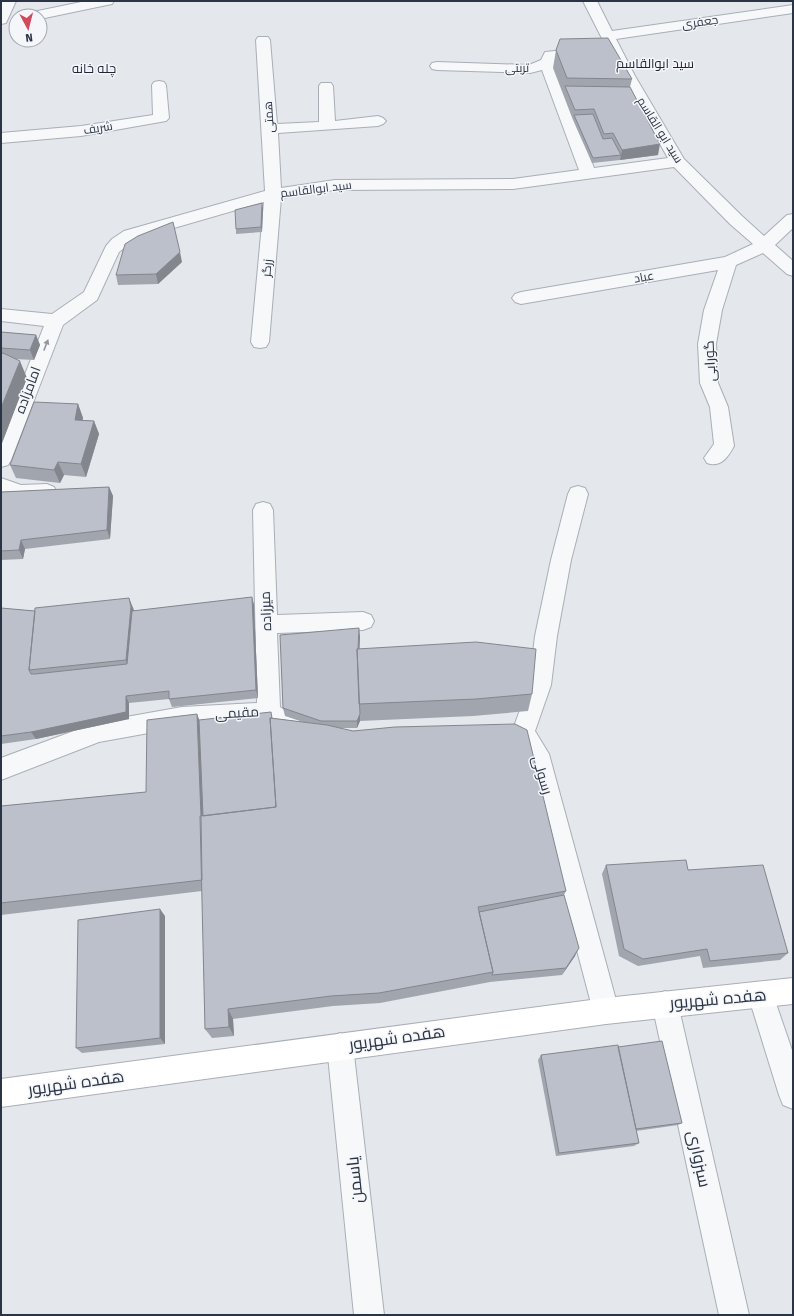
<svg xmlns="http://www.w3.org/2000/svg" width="794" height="1316" font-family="'Fira Sans',Cairo,sans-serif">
<rect width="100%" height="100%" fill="#e4e7ec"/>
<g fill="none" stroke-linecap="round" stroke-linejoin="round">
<defs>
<path id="street" d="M2,1H16L6,23L1,24Z
M86,1H114L112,4L107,5L40,19V16H26L28,13Z
M583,1H597L612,31L793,5V13L616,39L635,76L684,159L742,216L764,236L787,215L793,214V228L775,245L793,261V276L787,274L763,253L736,265L722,310L716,344L718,383L728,407L734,446C728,457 721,468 707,463L704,458L714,444L710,407L700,383L698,344L704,310L718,270L521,304L515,302L512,298L515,294L521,292L725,257L753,244L730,224L674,167L513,189L335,190L281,198L269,342L266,347L260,348L254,347L251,342L264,202L136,239L119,252L97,300L63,325L11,460L8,465L1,467V435L44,326L1,321V309L52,314L84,292L106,246L112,239L124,231L265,191L256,40L258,37H268L270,40L277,124L319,122V86L321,83H331L333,86L335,121L378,116L383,118L386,121L383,124L378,126L278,133L281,188L335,180L513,179L579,170L542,70L530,73L437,70L432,69L430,66L432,63L437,62L529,65L541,60L545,52L585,48L590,49L592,52L590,55L556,59L554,63L594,168L668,158L621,76Z
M159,81L164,82L166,85L169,118L166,121L81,136L1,143V133L81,126L153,115L152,85L154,82Z
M1,478L21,485L47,484L54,487L57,492L54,497C36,503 19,500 1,494Z
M578,486L585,488L588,494L571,560L557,636L551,685L535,731L549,754L619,1011L615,1020L606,1024L597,1020L593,1011L526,757L512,732L529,685L535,636L551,560L568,494L571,488Z
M263,502L270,504L273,510L277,615L363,612L371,615L374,621L371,627L363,630L277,633L280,707L291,715L313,722L316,729L313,736C297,742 278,732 265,722L182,727L99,742L1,780V758L98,722L182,707L257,703L253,510L256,504Z
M761,982L770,986L793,1053V1109L783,1105L779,1095L748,995L752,986Z
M665,991L674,995L678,1004L749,1315H719L652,1004L656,995Z
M340,1033L349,1037L353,1046L384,1315H354L327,1046L331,1037Z"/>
<path id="secondary" d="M793,978V1004L606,1024L1,1107V1079L606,998Z"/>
</defs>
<use href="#street" stroke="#a9aeb7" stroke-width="2"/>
<use href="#secondary" stroke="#a9aeb7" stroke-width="2"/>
<use href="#street" fill="#f7f8fa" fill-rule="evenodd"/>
<use href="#secondary" fill="#fff" fill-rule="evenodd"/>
</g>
<path fill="#a1a5ae" d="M556,50L632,79L630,87L658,155L620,160L592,163L573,120L553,68Z
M263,208L262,232L236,234V229Z
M182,262L158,284L118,285L116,275Z
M1,332L36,335L40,345L34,360L15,359L27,378L2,443H1Z
M78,404L83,418L82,420L94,421L99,434L86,477L64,475L60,483L16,478L10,465Z
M109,487L113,496L110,539L25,549L23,559L1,560V492Z
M252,597L254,605L258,698L172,707L169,699L129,703V719L36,739L1,744V608L35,611H134Z
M360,636L359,649L532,694L528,711L473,716L360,721L357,728H342L566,891L564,895L575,956L562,975L490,982L380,1003L333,1006L233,1019L234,1036L212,1038L205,1029L202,891L1,915V806L146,792L197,714L199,720L272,718L303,722L285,716L283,708Z
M606,865L688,870L788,953L780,960L703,968L700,956L638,966L619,956L602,874Z
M165,916V1044L82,1053L76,1048Z
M618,1047L682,1123L678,1125L636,1131L639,1143L634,1146L556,1156L538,1060L541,1055Z"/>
<path fill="#83868d" d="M660,144L658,155L620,160L622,150Z
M262,203L263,208L262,232L261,227Z
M180,252L182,262L158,284L156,274Z
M36,335L40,345L34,360L30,350Z
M20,361L27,378L2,443L1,441V408Z
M78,404L83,418L80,433L75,420Z
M94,421L99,434L86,477L81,464Z
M58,462L64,475L60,483L54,470Z
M109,487L113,496L110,539L107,530Z
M21,540L25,549L23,559L19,550Z
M252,597L254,605L258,698L256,690Z
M129,598L134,610L136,619L130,672L126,660Z
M359,628L360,636L359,667L358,659Z
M126,696L129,703V719L36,739L31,732Z
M197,714L202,727L205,824L203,880Z
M360,714V721L357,728V721Z
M160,909L165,916V1044L160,1038Z
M579,948L575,956L562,975L566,968Z
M228,1009L233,1019L234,1036L229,1027Z"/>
<path fill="#bbc0ca" stroke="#83868d" d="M608,38L632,79L567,78L556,50L560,39Z
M565,86L630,87L660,144L622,150L613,133L604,134L594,109L575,110Z
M593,114L603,139L612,138L621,155L593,158L574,115Z
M262,203L261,227L236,229L235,210Z
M173,222L180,252L156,274L116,275L125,244L138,236Z
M1,332L36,335L30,350L1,348Z
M3,353L20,361L1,408V354Z
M34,402L78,404L75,420L94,421L81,464L58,462L54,470L10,465Z
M109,487L107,530L21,540L19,550L1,551V492Z
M252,597L256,690L169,699V691L126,696V712L31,732L1,736V608L35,611L29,670L31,674H35L127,664L132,611Z
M129,598L131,607L126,660L29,670L35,608Z
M359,628L358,649H357L360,714L357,721H321L283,708L280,635Z
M476,642L536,649L532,694L476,699L359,704L357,649Z
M271,712L272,718H270L276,807L203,816L199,720Z
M197,714L201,816L202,880L1,903V806L146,792L147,720Z
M270,718L327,725L353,731L395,727L515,724L527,730L566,891L478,907L493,972L379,993L331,996L228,1009L229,1027L205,1029L200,816L276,807Z
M686,860L688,870L763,865L788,953L710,961L707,949L643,959L624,949L606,865Z
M564,895L579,948L566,968L492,975L493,972L479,912Z
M160,909V1038L76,1048L78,920Z
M662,1041L682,1123L636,1129L618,1047Z
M618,1045L639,1143L559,1153L541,1055Z"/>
<defs><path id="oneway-solid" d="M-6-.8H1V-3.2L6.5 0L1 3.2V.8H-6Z"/></defs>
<use fill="#9196a0" href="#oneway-solid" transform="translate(46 345) rotate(-69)"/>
<g text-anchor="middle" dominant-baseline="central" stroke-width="3" stroke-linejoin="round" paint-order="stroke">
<g font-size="12" fill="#2b3445" stroke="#f4f6f9">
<text transform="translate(700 22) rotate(-8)">جعفری</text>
<text transform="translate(517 68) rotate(-1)">تربتی</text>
<text transform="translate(269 117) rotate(-94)">همتی</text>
<text transform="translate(98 128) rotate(-9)">شریف</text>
<text transform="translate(660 130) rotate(58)">سید ابو القاسم</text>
<text transform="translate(316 189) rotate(-7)">سید ابوالقاسم</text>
<text transform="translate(267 268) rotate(-85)">زرگر</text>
<text transform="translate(644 277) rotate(-10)">عباد</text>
</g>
<g font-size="13" fill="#1d2536" stroke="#f4f6f9">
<text x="655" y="63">سید ابوالقاسم</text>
<text x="94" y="68">چله خانه</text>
</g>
<g font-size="14" fill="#2b3445" stroke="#f4f6f9">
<text transform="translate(710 361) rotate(-93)">گورابی</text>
<text transform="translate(28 390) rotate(-69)">امامزاده</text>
<text transform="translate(266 611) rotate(-92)">میرزاده</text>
<text transform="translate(237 713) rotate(-3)">مقیمی</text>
<text transform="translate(542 775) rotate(73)">رسولی</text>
</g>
<g font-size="17" fill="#2b3445" stroke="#f4f6f9">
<text transform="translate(718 999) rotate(-5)">هفده شهریور</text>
<text transform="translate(397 1038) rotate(-8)">هفده شهریور</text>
<text transform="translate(76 1083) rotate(-8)">هفده شهریور</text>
<text transform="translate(699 1159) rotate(78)">سبزواری</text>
<text transform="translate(355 1180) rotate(-96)">یاسمن</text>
</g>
</g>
<rect width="794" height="1316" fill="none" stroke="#2b3445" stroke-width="4"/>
<g transform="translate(28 28) rotate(173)"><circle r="19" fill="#f4f6f9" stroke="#a4a8b1"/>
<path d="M0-3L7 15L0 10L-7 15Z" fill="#d1495b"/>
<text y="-6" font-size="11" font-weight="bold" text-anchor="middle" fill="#2b3445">N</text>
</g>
</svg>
